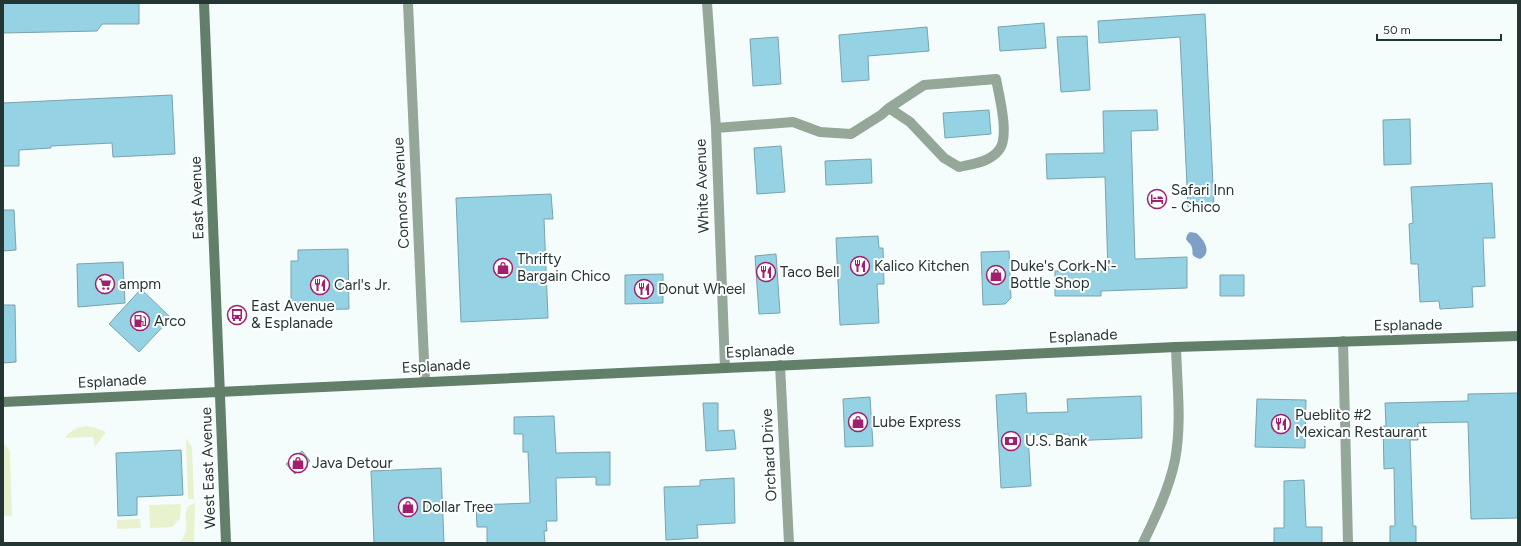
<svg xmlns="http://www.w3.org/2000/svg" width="1521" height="546" font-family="Figtree,sans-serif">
<rect width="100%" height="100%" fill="#f4fdfc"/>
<path fill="#e9f2cf" d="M86,426L96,428L106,432L95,447L93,437L65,438C71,430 76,428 86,426Z
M186,438L192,447L194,499H188Z
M3,444L6,445L10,452L12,516H3Z
M195,503L194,543H179C192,529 182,520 188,506Z
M181,504L180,519L172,527L150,528L149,505Z
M140,519L141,528L117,529V520Z"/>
<path fill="#7ea0c6" d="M1190,232L1196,233C1204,239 1213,253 1200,259C1188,255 1195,253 1191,245C1189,243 1187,241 1186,239L1187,235Z"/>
<path fill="#94d2e4" stroke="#78a3af" d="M3,3H139V24H102L97,31L3,33Z
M1205,14L1214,206L1188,207L1180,37L1099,43L1098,21Z
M1044,23L1046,48L1000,51L998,27Z
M927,27L929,51L868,56L869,80L842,82L839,35Z
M1087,36L1090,90L1061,92L1057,37Z
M778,37L781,84L753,86L750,39Z
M172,95L175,154L113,157L112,143L51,146V148L19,150V166H3V103Z
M989,110L991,134L945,138L943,113Z
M1157,110L1158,130L1131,131L1135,259L1187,257V288L1101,291V296H1055V271H1108L1105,177L1047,179L1046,154L1104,153L1103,111Z
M1410,119L1411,164L1384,165L1383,120Z
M781,146L785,192L757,194L754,148Z
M871,159L872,183L826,185L825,161Z
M1492,183L1495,238H1483L1485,286L1472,287L1473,307L1440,309L1439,301L1420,302L1418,264H1411L1409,224L1413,223L1411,187Z
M551,194L553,219H544L548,318L461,322L456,198Z
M3,210H14L16,250L3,251Z
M878,236L879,248H883L884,284H877L879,323L840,325L836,238Z
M348,249L349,309L291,310V261H298V250Z
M1009,251L1011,298L1005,304L983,305L981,252Z
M776,254L780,313L759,314L755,256Z
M123,262L125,303L78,307L77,264Z
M663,274V303L625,304V275Z
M1220,275H1244V296H1220Z
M141,289L171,318L139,352L109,324Z
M3,305H15L16,362L3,363Z
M1026,393L1027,413L1068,412L1067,399L1141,396L1142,438L1069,441V434L1028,435L1031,486L1001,488L996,395Z
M1518,393V518L1471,519L1468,422L1418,423V440H1410L1413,526H1416V543H1390V526H1395L1394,468L1384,469L1383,426H1386L1385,403L1468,401V394Z
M870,397L873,446L845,447L843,399Z
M1257,399L1306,400L1305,448L1255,447Z
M703,403H718V431L734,430L736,449L706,451Z
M554,416L556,453L610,452V485H596V477L556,478L557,521H546L547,531H544L545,543H487V527H477L476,505L530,503L528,452H523V434H514V417Z
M181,450L183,495L137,497V515L118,516L116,453Z
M302,451L310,461L295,474L286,464Z
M441,468L444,543H374L371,471Z
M734,478L735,523L697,525L698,538L666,540L664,487L700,486V480Z
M1304,480L1306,527H1322V543H1274V528H1284V481Z"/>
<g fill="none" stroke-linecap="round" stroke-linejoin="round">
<path stroke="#94a798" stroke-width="10" d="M408,3L425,382
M707,3L716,128L725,368
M996,79C999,95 1010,137 999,150C990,162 973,164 959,167L944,158L910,122L889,108L924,85Z
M716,128L793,122L820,132L851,134L881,115L889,108
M1343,341L1348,543
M780,365L789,543
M1143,543C1156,516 1169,489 1175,460C1182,423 1177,384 1176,347"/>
<path stroke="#627f69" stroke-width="10" d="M204,3L226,543
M3,402L1176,347L1518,336"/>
</g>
<defs>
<symbol id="hotel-ring" viewBox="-11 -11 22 22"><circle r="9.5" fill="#fff" stroke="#a31e6c" stroke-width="1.5"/><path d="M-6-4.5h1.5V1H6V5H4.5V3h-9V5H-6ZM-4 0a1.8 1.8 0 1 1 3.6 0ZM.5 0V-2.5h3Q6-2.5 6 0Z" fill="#a31e6c"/></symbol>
<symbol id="restaurant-ring" viewBox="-11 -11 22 22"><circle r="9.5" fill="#fff" stroke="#a31e6c" stroke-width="1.5"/><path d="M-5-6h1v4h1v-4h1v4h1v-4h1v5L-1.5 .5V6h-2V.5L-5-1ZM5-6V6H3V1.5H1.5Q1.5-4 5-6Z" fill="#a31e6c"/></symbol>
<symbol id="shop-ring" viewBox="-11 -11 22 22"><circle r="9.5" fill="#fff" stroke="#a31e6c" stroke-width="1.5"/><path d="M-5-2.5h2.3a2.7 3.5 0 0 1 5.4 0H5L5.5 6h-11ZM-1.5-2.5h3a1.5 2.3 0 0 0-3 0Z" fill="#a31e6c"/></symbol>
<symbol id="supermarket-ring" viewBox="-11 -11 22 22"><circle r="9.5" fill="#fff" stroke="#a31e6c" stroke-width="1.5"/><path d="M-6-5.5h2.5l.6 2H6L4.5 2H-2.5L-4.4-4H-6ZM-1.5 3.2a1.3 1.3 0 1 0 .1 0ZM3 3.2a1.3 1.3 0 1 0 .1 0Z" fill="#a31e6c"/></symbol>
<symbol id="bus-ring" viewBox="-11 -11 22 22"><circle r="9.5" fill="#fff" stroke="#a31e6c" stroke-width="1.5"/><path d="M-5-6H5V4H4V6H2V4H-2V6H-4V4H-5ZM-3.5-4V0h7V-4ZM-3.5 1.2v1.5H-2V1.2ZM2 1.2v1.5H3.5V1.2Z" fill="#a31e6c"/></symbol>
<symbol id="fuel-ring" viewBox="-11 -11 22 22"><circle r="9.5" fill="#fff" stroke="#a31e6c" stroke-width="1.5"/><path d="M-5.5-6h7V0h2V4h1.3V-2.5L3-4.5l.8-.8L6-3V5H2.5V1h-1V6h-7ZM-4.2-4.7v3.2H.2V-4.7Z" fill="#a31e6c"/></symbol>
<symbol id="bank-ring" viewBox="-11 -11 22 22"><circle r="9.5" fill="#fff" stroke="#a31e6c" stroke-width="1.5"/><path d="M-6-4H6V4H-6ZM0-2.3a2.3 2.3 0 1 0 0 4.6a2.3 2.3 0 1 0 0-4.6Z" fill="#a31e6c"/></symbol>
</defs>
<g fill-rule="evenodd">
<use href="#hotel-ring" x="1146" y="188" width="22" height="22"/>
<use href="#restaurant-ring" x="849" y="255" width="22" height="22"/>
<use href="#shop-ring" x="492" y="257" width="22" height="22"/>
<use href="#restaurant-ring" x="755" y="261" width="22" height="22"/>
<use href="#shop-ring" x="985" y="264" width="22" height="22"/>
<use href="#supermarket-ring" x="94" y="273" width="22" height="22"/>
<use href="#restaurant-ring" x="309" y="274" width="22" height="22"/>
<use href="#restaurant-ring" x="633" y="278" width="22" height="22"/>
<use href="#bus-ring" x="226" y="304" width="22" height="22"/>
<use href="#fuel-ring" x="129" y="310" width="22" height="22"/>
<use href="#shop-ring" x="847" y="411" width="22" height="22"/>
<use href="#restaurant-ring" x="1270" y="413" width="22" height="22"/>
<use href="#bank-ring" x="1000" y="430" width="22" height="22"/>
<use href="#shop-ring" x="287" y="452" width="22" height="22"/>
<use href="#shop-ring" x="397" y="496" width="22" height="22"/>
</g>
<g text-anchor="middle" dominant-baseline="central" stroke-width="4" stroke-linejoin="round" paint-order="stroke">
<g font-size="15" fill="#233634" stroke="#fff">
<text transform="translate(702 186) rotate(-92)">White Avenue</text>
<text transform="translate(401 193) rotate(-93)">Connors Avenue</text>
<text transform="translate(197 198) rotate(-92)">East Avenue</text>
<text transform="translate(1408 325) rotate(-1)">Esplanade</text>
<text transform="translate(1083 336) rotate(-3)">Esplanade</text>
<text transform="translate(760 351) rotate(-3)">Esplanade</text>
<text transform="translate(436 366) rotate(-3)">Esplanade</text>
<text transform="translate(112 381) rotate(-3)">Esplanade</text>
<text transform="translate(769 455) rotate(-93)">Orchard Drive</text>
<text transform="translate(208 468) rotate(-92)">West East Avenue</text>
</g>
<g font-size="15" fill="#233634" stroke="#fff" text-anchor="start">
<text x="1171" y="190">Safari Inn<tspan x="1171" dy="17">- Chico</tspan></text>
<text x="517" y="259">Thrifty<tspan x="517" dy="17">Bargain Chico</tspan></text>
<text x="874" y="266">Kalico Kitchen</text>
<text x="1010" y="266">Duke's Cork-N'-<tspan x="1010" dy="17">Bottle Shop</tspan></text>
<text x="780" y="272">Taco Bell</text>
<text x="119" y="284">ampm</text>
<text x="334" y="285">Carl's Jr.</text>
<text x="658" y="289">Donut Wheel</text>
<text x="251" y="306">East Avenue<tspan x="251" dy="17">&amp; Esplanade</tspan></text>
<text x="154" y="321">Arco</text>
<text x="1295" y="415">Pueblito #2<tspan x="1295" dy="17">Mexican Restaurant</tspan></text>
<text x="872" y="422">Lube Express</text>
<text x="1025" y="441">U.S. Bank</text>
<text x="312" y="463">Java Detour</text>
<text x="422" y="507">Dollar Tree</text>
</g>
</g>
<rect width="1521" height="546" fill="none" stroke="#233634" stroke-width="8"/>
<path d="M1377 34v6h124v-6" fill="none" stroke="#233634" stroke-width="2"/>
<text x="1383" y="34" font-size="12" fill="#233634" stroke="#ffffff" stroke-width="3" paint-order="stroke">50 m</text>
</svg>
